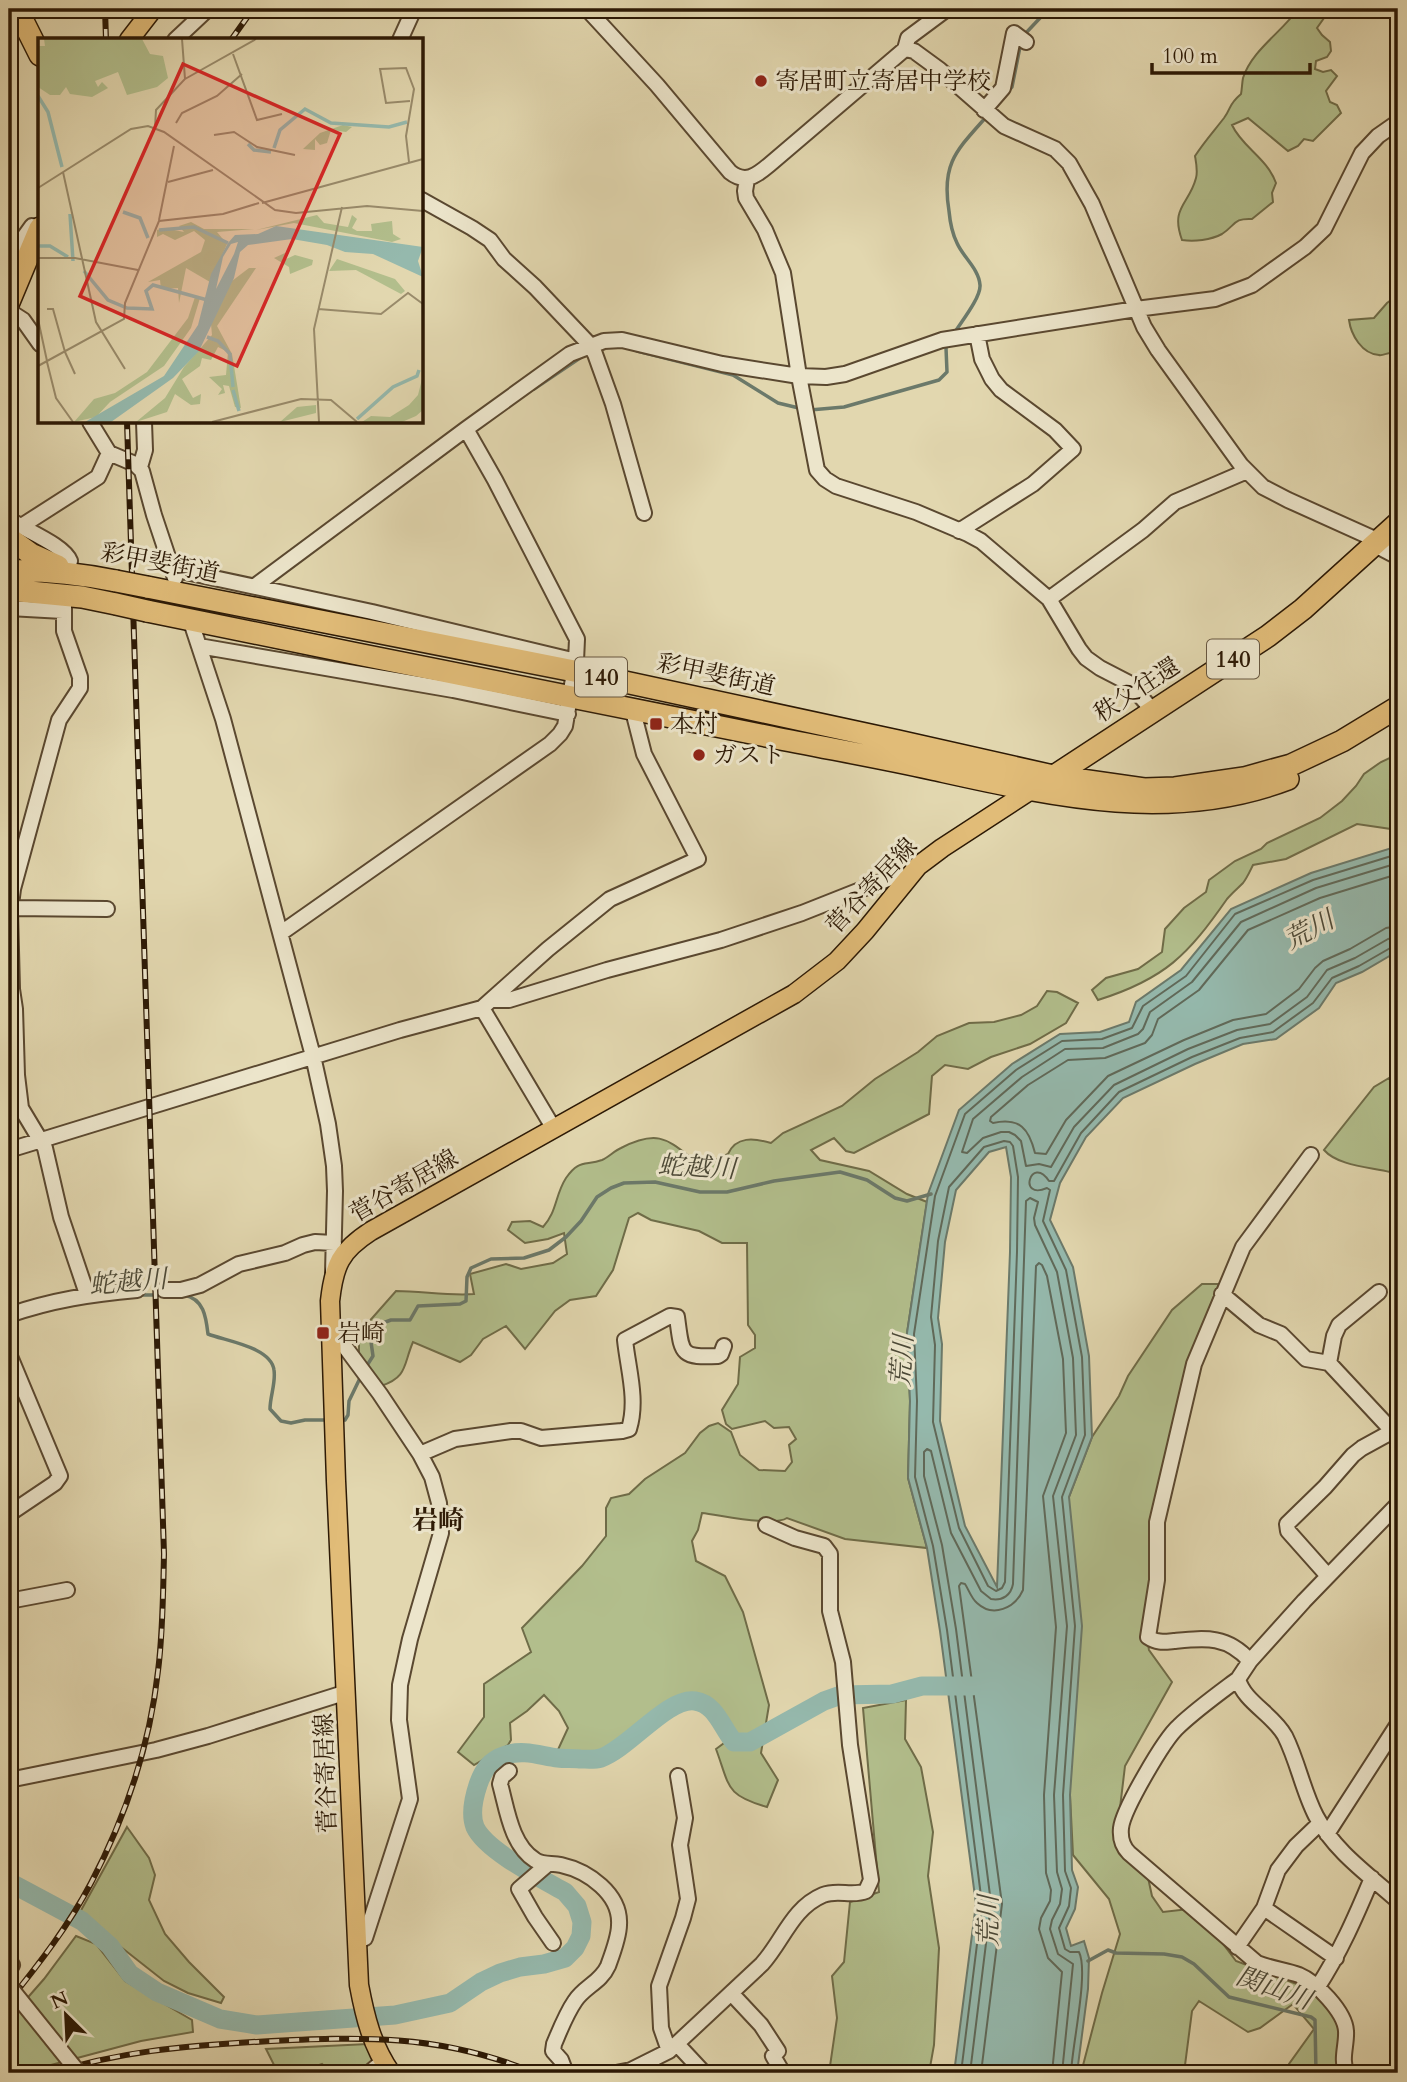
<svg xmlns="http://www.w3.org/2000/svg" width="1407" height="2082" font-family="Cardo,'Noto Serif JP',serif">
<rect width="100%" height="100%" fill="#e2d7af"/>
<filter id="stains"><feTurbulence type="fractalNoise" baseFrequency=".00286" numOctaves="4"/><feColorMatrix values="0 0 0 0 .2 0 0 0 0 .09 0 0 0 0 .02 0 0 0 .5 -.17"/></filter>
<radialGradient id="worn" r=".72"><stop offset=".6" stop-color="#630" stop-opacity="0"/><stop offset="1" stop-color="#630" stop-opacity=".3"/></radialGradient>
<path fill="#b2be8c" stroke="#6f6c48" stroke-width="2" d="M1298,9H1323L1324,18L1317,28L1322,35L1330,42L1331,51L1327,57L1316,61L1315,69L1323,72L1331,70L1337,76L1326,91L1330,102L1337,105L1341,113L1313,141L1304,139L1298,146L1288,151L1248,118L1232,125C1242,147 1267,158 1276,183L1272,193L1273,202L1252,219C1233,218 1236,225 1222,234C1211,240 1194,242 1182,240C1170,207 1189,205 1196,178C1198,171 1196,162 1195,156C1204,142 1214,131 1224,118C1232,107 1228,105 1241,94C1242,89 1242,83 1243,78C1252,50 1282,32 1298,9Z
M1398,295V335L1393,337V346L1390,353C1388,353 1381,356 1379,355C1362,354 1351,335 1349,320L1374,318L1387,303Z
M1398,754V830L1357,824L1286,859L1253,865C1250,871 1247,878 1243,883C1237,889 1232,893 1227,899C1188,955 1165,979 1098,1000L1092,990L1106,978L1138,969L1162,952L1165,929L1184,908L1206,892L1209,880L1235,861L1261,849L1267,843L1320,818L1342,801L1356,786L1364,774L1381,762Z
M1047,991L1057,992L1078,1003L1066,1023L1030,1044L991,1057L968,1069L945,1065L932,1076L929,1114L854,1153L846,1151L834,1138L811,1150L820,1160L869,1171L907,1194L927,1202L907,1333L910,1401L908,1478L927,1548L845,1539L787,1518C773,1527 721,1515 702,1513L698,1530L692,1541L696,1561L725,1576L743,1612L769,1705L761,1753L778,1780L767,1807C725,1795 730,1787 716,1749L728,1740C724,1721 716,1693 691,1697C682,1698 677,1702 668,1702C650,1716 616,1751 596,1756C583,1759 569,1756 556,1754L568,1728L559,1711L544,1695L527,1711L510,1723L511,1740L508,1745L474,1765L458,1752L484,1717V1684L531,1652L522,1628L582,1566L606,1536V1508L611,1498L629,1494L645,1479L685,1453L700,1433L709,1426L718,1423L731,1432L740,1455L759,1470L785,1471L792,1462L789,1445L796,1439L789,1427L774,1428L765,1421L732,1429L726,1424L722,1410L738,1384L740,1357L755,1348V1335L748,1325L747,1243H722L699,1231L651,1220L638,1213L629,1218L613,1270L596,1296L570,1300L555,1311L525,1349L506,1326L483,1339L471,1355L460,1362L413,1342C403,1365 408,1377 381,1386L359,1354V1333L396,1291C422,1291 448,1296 474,1294L470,1274L506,1264L521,1269L553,1263L567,1254L564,1233L548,1239L525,1243L508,1230L512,1222L530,1221L543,1227C557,1212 555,1195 566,1178C579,1159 585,1166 602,1160C609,1157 614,1151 621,1148C662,1127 669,1142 702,1166L728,1154C736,1136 754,1138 771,1143L783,1133L842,1106L875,1079L918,1052L937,1036L969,1023L994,1022L1021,1015L1037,1006Z
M1389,1078L1398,1090V1113L1396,1115L1398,1119V1171L1390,1172C1370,1167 1338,1166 1324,1150L1374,1087Z
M1202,1284H1219L1193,1349L1153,1564L1145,1624L1149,1650L1172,1682L1125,1766L1117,1833L1147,1873L1152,1896L1163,1912L1189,1909L1211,1928L1236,1961L1310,1989L1332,2010L1341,2028L1344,2073H1292L1289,2064L1314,2029L1293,2004L1260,2028L1248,2032L1199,2001L1192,2011L1184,2073H1081L1102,1993L1120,1934L1109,1899L1073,1855L1070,1795L1069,1497L1092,1437L1119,1396L1128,1376L1172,1310Z
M906,1700L905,1739L921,1767L933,1832L928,1876L939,1948L934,2045L929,2073H829L837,2018L832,1976L844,1962L850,1902L879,1892L863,1708Z
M127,1827L149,1858L155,1875L149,1900L165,1934L189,1962L224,1997L221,2003L188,1993L164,1981L79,1914Z
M76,1936L96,1944L125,1981L192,2020L193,2032L141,2041L51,2065L30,2073H9V2019L44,1979Z
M368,2044L377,2061L362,2073H332L322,2064L298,2073H278L266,2049Z"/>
<path fill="#95b9ad" stroke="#6b796a" stroke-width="2" fill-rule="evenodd" d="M1398,846V951L1362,972L1336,983L1319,1008L1276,1039L1243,1044L1195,1064L1123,1098L1086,1137L1060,1183L1050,1220L1073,1267L1089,1356L1092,1437L1069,1497L1082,1626L1070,1795L1072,1870L1078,1887L1075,1909L1066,1928L1071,1946L1084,1941L1089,1958L1088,1989L1077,2073H954L976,1904L940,1631L927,1548L908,1478L910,1401L907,1333L928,1194L959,1110L1012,1064L1060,1034L1100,1032L1129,1022L1136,1002L1181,970L1231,909L1311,873ZM1006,1147L1011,1177L1010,1252L997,1587L965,1526L940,1421L942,1344L938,1318L945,1242L956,1190L989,1152Z"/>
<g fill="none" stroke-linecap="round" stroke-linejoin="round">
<path stroke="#606959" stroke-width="2" d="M1398,863L1316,888L1241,922L1192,982L1150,1012L1143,1029L1138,1034L1103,1048L1065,1049L1022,1077L973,1119L962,1152L967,1153L983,1138L1001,1132H1009L1015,1135L1021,1141L1026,1166L1039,1164L1051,1167L1074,1127L1114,1085L1188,1049L1237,1030L1270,1024L1307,997L1327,970L1355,958L1388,939L1398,937
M1398,874L1320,898L1248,930L1199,990L1158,1019L1152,1035L1145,1043L1105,1058L1068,1060L1028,1085L991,1117L990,1121L993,1123C1020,1117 1029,1129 1035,1153L1046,1154L1066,1120L1108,1076L1184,1040L1233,1020L1266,1014L1299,989L1315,968L1323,961L1350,949L1386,928L1398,926
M1004,1141L1010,1142L1013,1146L1018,1177L1017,1252L1005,1582L1002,1588L996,1591L988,1586L959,1528L933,1422L935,1345L931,1317L938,1241L949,1187L984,1147Z
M961,2073L982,1904L947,1630L933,1546L915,1477L917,1401L914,1334L935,1196L965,1114L1016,1070L1062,1041L1102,1039L1132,1028L1143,1006L1186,976L1235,914L1313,880L1398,854
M970,2073L991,1903L956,1629L942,1545L924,1476V1452L927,1449L931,1451L951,1533L981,1591L991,1599C1003,1601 1011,1595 1013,1584L1026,1201L1030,1198L1038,1202L1034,1218L1035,1225L1057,1272L1073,1358L1076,1435L1053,1496L1067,1626L1054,1795L1057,1872L1062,1889L1060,1904L1052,1920L1050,1929L1058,1954L1073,1964L1062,2073
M981,2073L1002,1904L959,1586L961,1583L965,1584C969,1590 971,1598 977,1603C993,1618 1015,1608 1023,1590L1036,1266L1039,1263L1042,1265L1047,1276L1063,1359L1066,1433L1043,1496L1056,1627L1044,1795L1046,1873L1051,1890L1050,1901L1041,1918L1039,1929L1048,1958L1062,1972L1052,2073
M1071,2073C1072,2046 1089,1972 1079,1952H1070L1065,1949L1059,1928L1069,1906L1071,1888L1065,1871L1063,1795L1075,1626L1062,1497L1085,1435L1082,1357L1066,1270L1043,1221L1050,1190L1047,1188C1017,1201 1031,1154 1049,1181H1054L1081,1133L1119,1092L1192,1057L1240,1038L1273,1032L1313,1003L1332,978L1359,966L1392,947L1398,946"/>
<path stroke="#6b796a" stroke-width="3.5" d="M1024,35L1040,18L1044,9
M1008,91L1012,87L1021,42
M955,332C962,321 981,297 980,285C979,269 963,257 957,243C952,233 950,222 949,211C941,163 957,150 987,116
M637,351L733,375L778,403L803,409
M534,389L583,356
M810,410L844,407L939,380L947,372L946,348L950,342
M139,1295H163
M184,1295C204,1299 206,1317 208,1334C226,1341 271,1347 274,1370C276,1383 270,1396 270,1409L281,1421L291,1423L305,1420H329
M366,1367L373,1356L369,1328L391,1320H410L418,1306L460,1304L466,1301L467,1277L471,1268L491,1259L524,1258L549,1250L566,1237L581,1221L597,1197L611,1188L624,1183L655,1182L700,1192H727L774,1181L840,1172L867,1180L895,1198L907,1201L931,1194
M340,1420H345L348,1415L349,1401L362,1374
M1088,1961L1108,1950L1116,1953L1164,1954L1182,1957L1194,1964L1229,1997L1311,2017L1315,2020L1316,2073"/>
<path stroke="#95b9ad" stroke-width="19" d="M9,1882L82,1921L110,1946L130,1974L157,1992L220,2019L257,2025L395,2015L450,2003L481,1982L500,1973L520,1967L544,1964L565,1958L575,1948L581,1936L582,1922L577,1906L565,1892C542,1879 486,1851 475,1827C470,1814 474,1797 478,1785C483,1770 490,1760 506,1755C524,1749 541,1756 558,1758C565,1759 573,1758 580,1759C587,1759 594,1760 601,1758C629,1748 668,1697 695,1701C716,1704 722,1728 734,1742H750L824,1701L841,1695L892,1694L922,1686H972"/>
<defs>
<path id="minor" d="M587,9L657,85L730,172C745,184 756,176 769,165L905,49L908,38L947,9
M175,40L208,9
M400,40L414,9
M905,49L914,51L940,70L1004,126L1055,149L1069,163L1092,204L1144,327L1158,350L1241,465L1263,487L1288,500L1379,541
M984,110L1003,88L1014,33L1026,42
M747,179L745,191L746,198L765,230L783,273L799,376L817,470L825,479L836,486L916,512L968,534L981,541L1049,599L1079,649L1086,658L1100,668L1129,683L1154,712
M422,200L472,228L490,240L504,259L535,287L590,345L595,354L613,404L644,513
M9,258L32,226L40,228
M9,311L23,320L40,344
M90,422L109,453L135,464L142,471L154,515L175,578
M140,467L145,450L144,422
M9,519C24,530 64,545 70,561
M20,527L98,477L109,453
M959,531L1033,484L1073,449L1055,430L1001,390L992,379L982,359L977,334
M1375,545L1398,557
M172,569L372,612L576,661
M255,586L466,429L570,354L604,341L622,340L722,364L799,376L826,377L845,374L942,340L1136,309L1215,299L1252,285L1305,247L1324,229L1362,153L1378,136L1398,122
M1049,599L1143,530L1175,502L1247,471
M64,601V631L80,677V688L59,720L13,889L10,912L12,989L15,1009L17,1075L21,1108L45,1148L61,1217L87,1294
M9,608L63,611
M193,628L223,719L313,1056L328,1124L334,1166L335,1191L333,1273
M199,646L453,690L568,714
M11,908L107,909
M281,933L550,744L560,734L565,726L576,661L577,639L495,480L466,429
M492,1000H509L607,970L721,940L802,913L898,875L907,879
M482,1008L554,1129
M9,1150L400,1030L482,1008L548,949L610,899L698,859L644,754L633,711
M164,1290H181L200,1285L239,1264L285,1253L303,1245L315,1242L334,1243
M1222,1294L1259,1325L1281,1334L1306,1359L1329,1363L1398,1437
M9,1315C52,1300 92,1294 137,1290
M331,1328L380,1394L420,1454L432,1477L439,1503L441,1533L410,1639L400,1685L399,1720L410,1799L365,1938L358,1936
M9,1354L60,1476L55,1483L9,1514
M1329,1363L1334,1336L1339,1325L1379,1292
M420,1454L455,1439L511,1431H521L541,1438L622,1431L629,1429C638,1400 628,1369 625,1340L670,1316L677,1317C682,1353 679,1358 718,1356L721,1354L724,1346
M1398,1504L1304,1601L1250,1661L1238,1679C1244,1702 1273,1714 1285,1736C1298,1762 1303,1791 1316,1816C1335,1852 1369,1875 1398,1901
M1328,1576L1288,1531L1287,1524L1325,1487L1353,1455L1362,1448L1393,1431
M9,1601L67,1590
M1250,1661C1227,1635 1205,1638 1174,1641C1163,1642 1157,1643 1148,1637L1157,1580V1522L1194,1364L1243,1247L1311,1155
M1238,1679C1218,1694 1197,1709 1179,1726C1164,1739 1123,1810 1121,1828C1120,1838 1122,1846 1129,1853L1257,1963C1272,1969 1285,1970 1299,1975C1316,1982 1345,2012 1346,2031C1347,2045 1340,2060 1347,2073
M509,1771L502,1777L500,1784C507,1809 511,1845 535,1860C542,1865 552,1863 561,1865C588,1871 621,1894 619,1925C619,1937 612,1955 608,1966C601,1982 584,1987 575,2001C566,2014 560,2030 554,2044L553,2051L561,2060L566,2073
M9,1780L156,1750L208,1736L347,1692
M1327,1834L1398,1724
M548,1864L519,1889L535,1917L553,1943
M1264,1908L1336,1958
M1237,1947L1264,1908L1278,1870L1296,1846L1320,1823
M9,1961L12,1965L9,1970
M1317,1988C1340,1953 1356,1916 1372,1878
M732,1994L761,2025L778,2051L773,2056L783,2073
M677,2044L704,2073
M669,2051L661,2028L659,1986L683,1918L688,1899L680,1845L685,1818L678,1776
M93,2073H99
M369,2073L383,2061
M616,2073L631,2070L669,2051L762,1964C783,1941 792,1908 823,1895C838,1889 852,1897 866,1891L871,1880L850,1745L843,1662L830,1611V1554L824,1546L795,1538L766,1525"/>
<path id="major" d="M129,40L153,9
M391,2073C372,2046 365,2017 359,1985L336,1481L330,1301C334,1265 340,1251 371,1231L794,994L837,961L865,931L918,866L942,848L1031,790"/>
<path id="highway" d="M17,9L40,55
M9,302L40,228
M9,538L31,554L58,566
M9,571C45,570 80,574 116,581
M147,587L574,671L898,741L1053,776L1144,789L1175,788L1244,778L1291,765L1342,741L1398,707
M9,590L82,597L116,604
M147,611C355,653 563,697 771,737C825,748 878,757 932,769C1050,795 1170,824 1288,779
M1048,780L1268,636L1303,609L1398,523"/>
</defs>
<use href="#minor" stroke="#5a4830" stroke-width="18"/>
<use href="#major" stroke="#2c1905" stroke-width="21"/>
<use href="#highway" stroke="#2c1905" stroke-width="24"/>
<use href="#minor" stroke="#ece5cb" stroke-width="14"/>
<use href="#major" stroke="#e1bc78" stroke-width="18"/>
<use href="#highway" stroke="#e1bc78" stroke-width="21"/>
<defs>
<path id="rail" d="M105,9L106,40
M231,40L253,9
M9,2001C39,1964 69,1925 91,1883C125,1818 150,1744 158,1671C163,1632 163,1593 164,1554L127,422
M52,2073C117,2052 184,2046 252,2042C356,2037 436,2032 535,2073"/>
</defs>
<use href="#rail" stroke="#2c1905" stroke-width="6"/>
<use href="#rail" stroke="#ece5cb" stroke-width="3.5" stroke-dasharray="10" stroke-linecap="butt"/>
<defs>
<path id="minor-bridge" d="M9,1986L79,2073"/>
<path id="highway-bridge" d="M116,581L147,587
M116,604L147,611"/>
</defs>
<use href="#minor-bridge" stroke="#5a4830" stroke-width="18" stroke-linecap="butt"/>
<use href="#highway-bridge" stroke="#2c1905" stroke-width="24" stroke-linecap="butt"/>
<use href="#minor-bridge" stroke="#ece5cb" stroke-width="14"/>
<use href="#highway-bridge" stroke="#e1bc78" stroke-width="21"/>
</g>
<g fill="#8f2418" stroke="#ece5cb" stroke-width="2.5">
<circle cx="761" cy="81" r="7"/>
<rect x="649" y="717" width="14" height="14" rx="3.5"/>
<circle cx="699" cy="755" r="7"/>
<rect x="316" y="1326" width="14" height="14" rx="3.5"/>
</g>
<g text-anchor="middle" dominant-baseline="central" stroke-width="6" stroke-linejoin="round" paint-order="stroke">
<g fill="#ece5cb" stroke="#665640" stroke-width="2">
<rect x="1207" y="639.5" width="52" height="39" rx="5"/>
<rect x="575" y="657.5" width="52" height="39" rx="5"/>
</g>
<g font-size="23" font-weight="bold" fill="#2c1905">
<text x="1233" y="659">140</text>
<text x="601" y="677">140</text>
</g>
<g font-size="24" fill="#2c1905" stroke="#ece5cb" text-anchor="start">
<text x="775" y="81">寄居町立寄居中学校</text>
<text x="670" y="724">本村</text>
<text x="713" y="755">ガスト</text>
<text x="337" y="1333">岩崎</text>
</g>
<g font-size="24" fill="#2c1905" stroke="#ece5cb">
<text transform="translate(160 563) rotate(11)">彩甲斐街道</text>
<text transform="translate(716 675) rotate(12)">彩甲斐街道</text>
<text transform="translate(1137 690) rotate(-33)">秩父往還</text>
<text transform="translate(872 886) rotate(-47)">菅谷寄居線</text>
<text transform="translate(404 1186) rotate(-30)">菅谷寄居線</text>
<text transform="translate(326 1773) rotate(-92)">菅谷寄居線</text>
</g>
<g font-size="26" font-style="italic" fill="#4c4937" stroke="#ece5cb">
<text transform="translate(1309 930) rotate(-28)">荒川</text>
<text transform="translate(697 1167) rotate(3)">蛇越川</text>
<text transform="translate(128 1282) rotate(-5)">蛇越川</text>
<text transform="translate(902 1361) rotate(-86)">荒川</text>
<text transform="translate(988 1921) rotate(-90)">荒川</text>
<text transform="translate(1274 1988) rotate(20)">関山川</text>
</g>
<g font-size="26" font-weight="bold" fill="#2c1905" stroke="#ece5cb">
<text x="438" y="1520">岩崎</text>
</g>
</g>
<g transform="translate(38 38)">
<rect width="385" height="385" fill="#e2d7af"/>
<path d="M6,1H104L112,16L125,18L130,40L119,49L89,57L80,34L57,43L60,49L64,44L70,50L54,59L32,56L28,49L22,57H12L0,49V8H7ZM305,87L314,89L308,94L293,92L289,105L282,107L277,101V112L265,111L282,95ZM279,177L286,185L310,189L314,177L319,181L314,190L319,193H334L333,186L354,183L355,196L363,201L354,204L256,185L218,192ZM153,184L166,191H216L179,194L189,206L172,244L148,230L141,265L140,250L123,251L122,242L110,244L163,214L167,202L156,193L137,202L125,196L119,199V192L126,190L146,194L141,188ZM247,215L246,222L257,217L275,222L274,227L252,236L251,229L236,220ZM299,221L357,241L367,253L363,256L318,232L291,233ZM211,230H218L179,288L194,316L203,370L197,369L191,348L185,347L187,355L180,357L184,351L171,339L188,337L190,314L180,309L173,322L164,320L162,328L144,341L155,360L163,356L162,366L153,367L137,356L129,374L98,384L127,360L146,329L174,297L173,286L190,246ZM157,259L162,260L153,290L126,328L72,364L58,379L36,384L56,361L77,355L109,334L150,280ZM385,337V372L378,378L364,384H324L333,378L352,379L371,367L380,357ZM278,367V375L242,384L259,369Z" fill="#b2be8c"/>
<path d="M238,188L385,209L380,223L385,239L335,216L307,214L289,207L254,201L210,207L202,214L196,240L161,313L135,340L73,384H47L126,338L160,287L173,236L190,205L197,197L220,196ZM200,204L196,216L178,251L185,219L193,206Z" fill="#95b9ad" fill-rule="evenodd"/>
<path fill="none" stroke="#95b9ad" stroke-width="3.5" d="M0,58L10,74L24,129M210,106L216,112L233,114M236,110L242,92L267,71L293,85L351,89L369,84M85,174L102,180L110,200M32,176L35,223M121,192L156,189L190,205M0,208H12L30,219M46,233L70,262L89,270L114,271L108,253L115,247L173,263M169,299L180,303L192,316L195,349M195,352L201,373M319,381L355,349L379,338L381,332"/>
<path fill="none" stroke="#998b6b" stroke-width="2" d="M195,16L219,82L244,76M147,41L218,1M138,85L144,75L179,58L204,36M117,90L118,72L147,41L144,1M176,97L196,94L219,109L257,117M371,124L368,98L376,51L368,30L342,31L348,65L372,63M25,134L58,284L87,331M130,144L175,132M0,150L93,91L110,88L126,94L237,172L258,175L329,168L385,173M224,165L385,121M121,182L136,108M0,220H37L100,232M9,271H15L27,314M280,271L343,276L370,255L385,266M0,281L9,323M27,314L37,336M9,324L18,360L35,384M0,328L86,281L87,265L121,183L185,176L221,165M174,384L263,361L293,362L319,384M281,384L276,291L304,169"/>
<path fill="#d62828" fill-opacity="0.15" stroke="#d62828" stroke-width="3.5" d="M145,26L302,96L199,328L42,258Z"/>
<rect width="385" height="385" fill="none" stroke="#2c1905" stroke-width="3.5"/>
</g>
<rect width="1407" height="2082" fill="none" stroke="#e2d7af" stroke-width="35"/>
<rect x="10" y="10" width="1386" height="2061" fill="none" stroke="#2c1905" stroke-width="3.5"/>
<rect x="18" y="18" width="1372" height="2047" fill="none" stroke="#2c1905" stroke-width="2"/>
<g transform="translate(66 2015) rotate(336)" stroke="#ece5cb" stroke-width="5" paint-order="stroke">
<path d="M0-5L12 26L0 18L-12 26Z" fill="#2c1905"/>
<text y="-10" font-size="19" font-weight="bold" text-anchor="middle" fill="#2c1905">N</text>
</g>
<path d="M1152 63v10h158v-10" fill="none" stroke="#2c1905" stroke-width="3.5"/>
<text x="1162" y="63" font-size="21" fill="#2c1905" stroke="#ece5cb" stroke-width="5" paint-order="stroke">100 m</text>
<rect width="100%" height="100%" filter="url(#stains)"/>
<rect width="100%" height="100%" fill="url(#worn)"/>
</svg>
